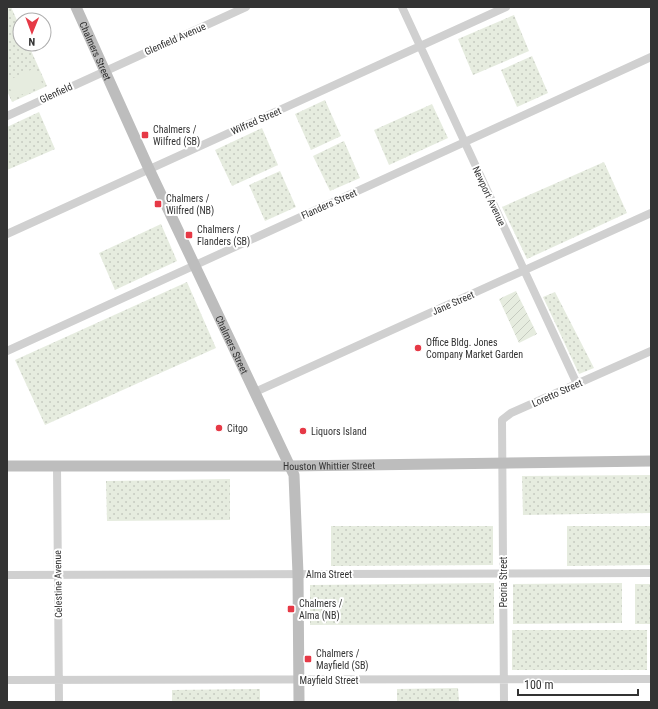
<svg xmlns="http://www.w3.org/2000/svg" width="658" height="709" font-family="'Roboto Condensed',sans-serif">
<defs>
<pattern id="grass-dots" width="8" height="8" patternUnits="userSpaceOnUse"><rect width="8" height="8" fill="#e6ecdf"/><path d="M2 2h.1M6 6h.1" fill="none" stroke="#c6cbc0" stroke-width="1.8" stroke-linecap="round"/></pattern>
<pattern id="garden-furrows" width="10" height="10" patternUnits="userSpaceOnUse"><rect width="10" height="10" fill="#e6ecdf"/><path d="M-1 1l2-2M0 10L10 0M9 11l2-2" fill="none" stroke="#c6cbc0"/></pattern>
</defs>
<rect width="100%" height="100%" fill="#fff"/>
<path fill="url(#grass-dots)" d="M7,7H11L20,27V44H28L47,86L12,102L7,91Z
M514,15L529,51L473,75L458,39Z
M532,56L548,93L517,107L501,70Z
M325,100L341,136L311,150L295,114Z
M432,104L448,138L389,165L374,130Z
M39,112L55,149L7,170V127Z
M262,128L278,165L232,186L215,150Z
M344,141L360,178L330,191L313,156Z
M604,162L627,213L527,259L502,207Z
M280,171L296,207L265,221L249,185Z
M161,224L177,261L115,290L99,253Z
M187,282L216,348L45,425L15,360Z
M555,292L594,368L579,374L543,297Z
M651,475V513L523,515L522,476Z
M230,479V520L107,521L106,481Z
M331,526H493V565L331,566Z
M567,526H651V565L567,566Z
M494,583V624L310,625V585Z
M622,583V623L513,624V584Z
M635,584H651V624H635Z
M512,630H647V670H512Z
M458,688L459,702H397V689Z
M260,689V702H172V690Z"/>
<path fill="url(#garden-furrows)" d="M516,291L537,334L519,343L499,299Z"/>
<path fill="#e6ecdf" d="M35,68L43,85L14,98L7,81Z"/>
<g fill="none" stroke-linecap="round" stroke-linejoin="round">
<path stroke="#d0d0d0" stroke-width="8" d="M402,7L577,384
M7,116L246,7
M7,234L506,7
M7,351L651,57
M255,392L651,213
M57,466L59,702
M7,575L651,573
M7,680L651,679
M504,702L502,420L511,413L651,351"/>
<g stroke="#bdbdbd" stroke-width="11">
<path id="s1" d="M76,7L149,169L294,475L298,574L299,702"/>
<path id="s2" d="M7,466H290L651,461"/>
</g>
</g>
<g fill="#e63946" stroke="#fff" stroke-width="1.5">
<rect x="141" y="131" width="8" height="8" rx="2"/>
<rect x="154" y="200" width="8" height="8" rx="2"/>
<rect x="185" y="231" width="8" height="8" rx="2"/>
<circle cx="418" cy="348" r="4"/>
<circle cx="219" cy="428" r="4"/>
<circle cx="303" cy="431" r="4"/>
<rect x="287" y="605" width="8" height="8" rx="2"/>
<rect x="304" y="655" width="8" height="8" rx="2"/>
</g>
<g text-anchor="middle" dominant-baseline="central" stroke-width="4" stroke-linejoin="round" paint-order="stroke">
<g font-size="10" fill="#333" stroke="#fff">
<text transform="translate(175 39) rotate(-24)">Glenfield Avenue</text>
<text stroke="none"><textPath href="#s1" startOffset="48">Chalmers Street</textPath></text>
<text transform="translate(56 93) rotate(-25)">Glenfield</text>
<text transform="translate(256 121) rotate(-24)">Wilfred Street</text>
<text transform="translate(489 196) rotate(65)">Newport Avenue</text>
<text transform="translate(329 204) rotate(-24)">Flanders Street</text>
<text transform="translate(453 303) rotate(-24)">Jane Street</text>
<text stroke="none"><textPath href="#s1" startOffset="372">Chalmers Street</textPath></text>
<text transform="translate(557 393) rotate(-24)">Loretto Street</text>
<text stroke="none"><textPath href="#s2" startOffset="322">Houston Whittier Street</textPath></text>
<text x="329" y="574">Alma Street</text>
<text transform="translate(503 582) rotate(-90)">Peoria Street</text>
<text transform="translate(58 584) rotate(-91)">Celestine Avenue</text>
<text x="329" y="680">Mayfield Street</text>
</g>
<g font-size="10" fill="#333" stroke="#fff" text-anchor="start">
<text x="153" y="129">Chalmers /<tspan x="153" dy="12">Wilfred (SB)</tspan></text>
<text x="166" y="198">Chalmers /<tspan x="166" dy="12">Wilfred (NB)</tspan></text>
<text x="197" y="229">Chalmers /<tspan x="197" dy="12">Flanders (SB)</tspan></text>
<text x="426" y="342">Office Bldg. Jones<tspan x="426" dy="12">Company Market Garden</tspan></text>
<text x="227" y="428">Citgo</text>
<text x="311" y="431">Liquors Island</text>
<text x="299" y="603">Chalmers /<tspan x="299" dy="12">Alma (NB)</tspan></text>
<text x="316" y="653">Chalmers /<tspan x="316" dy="12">Mayfield (SB)</tspan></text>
</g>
</g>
<rect width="658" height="709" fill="none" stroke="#333333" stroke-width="16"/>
<g transform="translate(32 32) rotate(181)"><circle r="19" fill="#ffffff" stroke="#adadad"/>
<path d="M0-3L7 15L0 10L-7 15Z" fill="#e63946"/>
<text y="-6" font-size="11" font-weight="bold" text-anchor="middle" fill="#333333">N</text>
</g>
<path d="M518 689v6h120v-6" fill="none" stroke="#333333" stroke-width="2"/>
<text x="524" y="689" font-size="12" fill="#333333" stroke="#ffffff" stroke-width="3" paint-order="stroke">100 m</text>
</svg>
